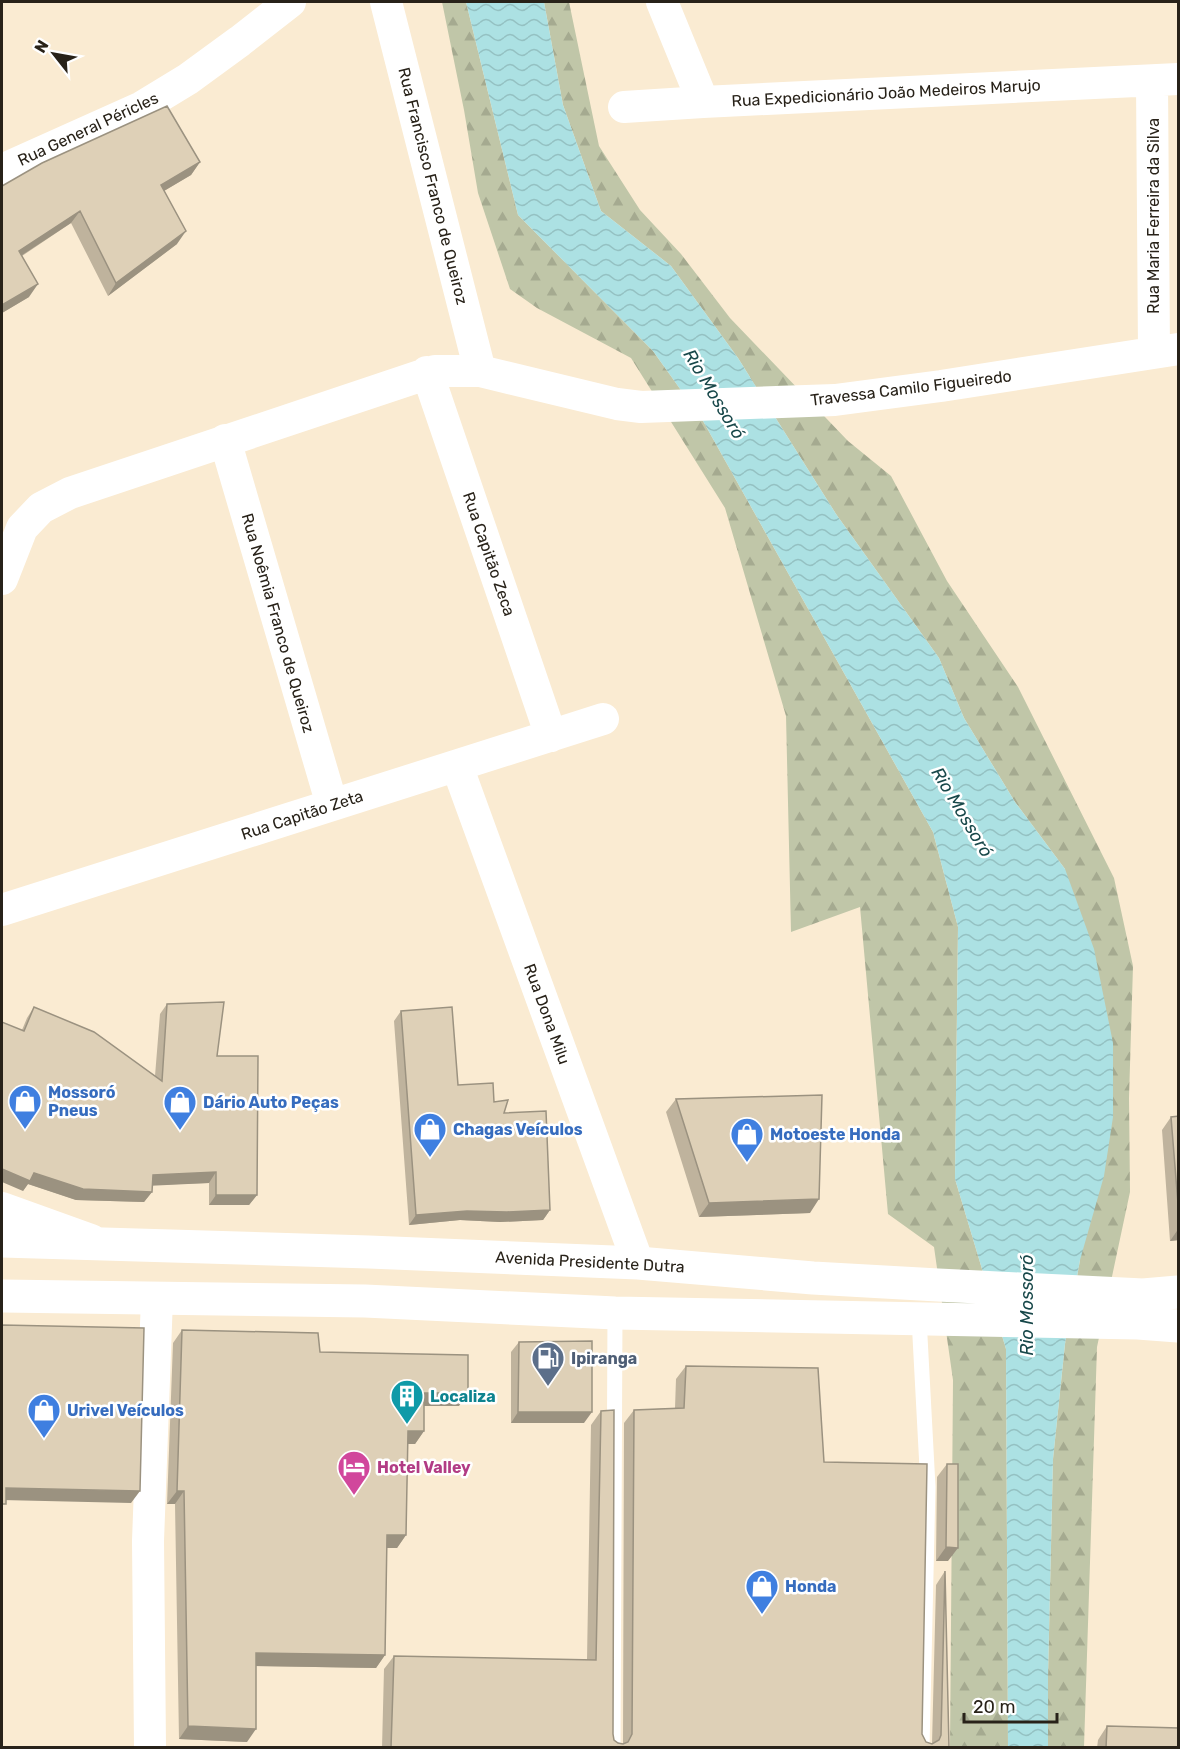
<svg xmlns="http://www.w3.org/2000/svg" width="1180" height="1749" font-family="Rubik,sans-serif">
<defs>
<pattern id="forest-firs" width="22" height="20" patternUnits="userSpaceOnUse" patternTransform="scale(1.5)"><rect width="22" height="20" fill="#c0c6a8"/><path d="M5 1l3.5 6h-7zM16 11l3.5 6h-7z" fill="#a5aa90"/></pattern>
<pattern id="water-waves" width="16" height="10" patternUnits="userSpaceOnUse" patternTransform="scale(1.5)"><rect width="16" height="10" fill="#ace1e3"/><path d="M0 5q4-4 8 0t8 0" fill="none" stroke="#94c1c2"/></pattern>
</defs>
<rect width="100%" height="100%" fill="#faebd2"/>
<path fill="url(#forest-firs)" d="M442,2H466L518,215L653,351L703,421L933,832L958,927L955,1179L1006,1349L1008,1747H950L953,1380L934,1247L888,1214L860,907L791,932L786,716L725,508L631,358L537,308L510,289L478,193L464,110Z
M544,2H569L599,146L640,210L681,254L730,318L848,441L891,476L947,581L1018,687L1114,878L1133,966L1129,1098L1130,1192L1097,1347L1084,1747H1048V1676L1053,1459L1065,1344L1080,1260L1065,869L1015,802L964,718L939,658L836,514L738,358L671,266L601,211L563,105Z"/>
<path fill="url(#water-waves)" d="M466,2H544L563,105L601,211L671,266L738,358L836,514L939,658L964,718L1015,802L1065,869L1094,949L1113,1043V1117L1104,1176L1080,1260L1065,1344L1053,1459L1048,1676V1747H1008L1006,1349L955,1179L958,927L933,832L703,421L653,351L518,215Z"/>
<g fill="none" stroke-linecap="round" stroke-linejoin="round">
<path stroke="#fff" stroke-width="15" d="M919,1318L928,1487L922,1748
M613,1748L615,1313"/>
<path stroke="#fff" stroke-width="32" d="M386,2L480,371
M662,2L703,102L1178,79
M1152,81L1154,352
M624,107L703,102
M2,170L142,107L188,79L240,41L290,2
M427,372L551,736
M225,440L332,805
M2,579L22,528L41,508L70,493L435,371H480L617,404L641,407L835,400L941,386L1178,349
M457,766L638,1263
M2,910L603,719
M2,1208L91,1240
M150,1748L148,1541L157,1298"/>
<path stroke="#fff" stroke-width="33" d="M2,1241L369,1252L638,1263L813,1278L938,1285L1143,1295L1178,1292
M2,1296L365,1301L615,1313L1138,1323L1178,1326"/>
</g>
<path fill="#bfb39d" d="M200,162L191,175L164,191L177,244L108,296L71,223L22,256L29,297L2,313V186Z
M167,1004L217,1056L257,1195L249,1205H209V1183L152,1185V1192L144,1202L76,1200L28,1184L23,1191L22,1030L27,1018L34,1007L155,1076L160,1014Z
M401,1011L458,1085L494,1102L504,1113L550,1210L543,1220L500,1222L460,1220L409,1225L394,1021Z
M676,1099L810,1213L699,1217L666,1112Z
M1179,1116V1240L1170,1241L1162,1130L1171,1117Z
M182,1330L320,1352L459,1406H424V1431L415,1444H408L406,1535L397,1548H387L385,1655L376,1668L256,1666L247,1742L179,1739L175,1504H167L173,1343Z
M519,1342L584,1423H511V1352Z
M686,1366L824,1462L922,1734L926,1742L932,1744L936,1585L945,1571L949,1748H382L384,1669L394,1656L587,1660L591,1425L601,1411L613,1734L614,1740L618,1743L623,1744L624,1423L634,1410L675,1408L676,1379Z
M947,1464L948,1561H936L937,1477Z
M1107,1726L1179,1748H1097L1098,1740Z"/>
<path fill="#9b9280" d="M200,162L191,175L152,198L161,185Z
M80,211L71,223L10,263L19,251Z
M186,231L177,244L108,296L116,283Z
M38,284L29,297L2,313V305Z
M2,1169L34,1173L152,1192L144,1202L76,1200L28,1184L23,1191L2,1182Z
M216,1172L209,1183L146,1186L153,1175Z
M216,1195H257L249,1205H209Z
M819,1199L810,1213L699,1217L709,1203Z
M550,1210L543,1220L500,1222L460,1220L409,1225L416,1215L467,1211Z
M1179,1228V1240L1170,1241Z
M424,1393H468L459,1406H415Z
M518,1412H592L584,1423H511Z
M408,1431H424L415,1444H399Z
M6,1488L140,1491L131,1503L2,1500Z
M177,1491H184L175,1504H167Z
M387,1535H406L397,1548H378Z
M946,1547L958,1548L948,1561H936Z
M256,1653L385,1655L376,1668L246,1666Z
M188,1726L256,1729L247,1742L179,1739Z"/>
<path fill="#ded0b7" stroke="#9b9280" stroke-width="1.5" d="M167,106L200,162L161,185L186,231L116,283L80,211L19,251L38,284L2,305V186L42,163Z
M224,1002L217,1056H258L257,1195H216V1172L153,1175L152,1192L83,1189L34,1173L30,1181L2,1169V1022L24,1031L34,1007L94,1032L162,1081L167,1004Z
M452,1007L458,1085L493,1083L494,1102L508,1100L504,1113L546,1111L550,1210L507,1212L467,1211L416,1215L401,1011Z
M822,1095L819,1199L709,1203L676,1099Z
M1179,1116V1216L1171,1117Z
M2,1325L144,1328L140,1491L6,1488V1504H2Z
M182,1330L318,1333L320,1352L468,1355V1393H424V1431H408L406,1535H387L385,1655L256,1653V1729L188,1726L184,1491H177Z
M592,1341V1412H518L519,1342Z
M686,1366L818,1368L824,1462L927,1464L922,1734L926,1742L932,1744L939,1740L941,1735L945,1571L949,1748H391L394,1656L596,1660L601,1411L614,1410L613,1734L614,1740L618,1743L623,1744L628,1742L632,1734L634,1410L684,1408Z
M947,1464H958V1548L946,1547Z
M1107,1726L1179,1728V1748H1106Z"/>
<defs>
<symbol id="shop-pin" viewBox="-11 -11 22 30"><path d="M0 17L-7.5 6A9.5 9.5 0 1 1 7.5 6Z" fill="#3f7fe0" stroke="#fff"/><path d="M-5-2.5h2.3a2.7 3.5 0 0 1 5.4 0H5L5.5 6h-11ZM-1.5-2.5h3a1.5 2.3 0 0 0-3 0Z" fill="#fff"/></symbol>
<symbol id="fuel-pin" viewBox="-11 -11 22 30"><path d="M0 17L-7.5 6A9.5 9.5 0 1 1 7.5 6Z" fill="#5c6f8a" stroke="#fff"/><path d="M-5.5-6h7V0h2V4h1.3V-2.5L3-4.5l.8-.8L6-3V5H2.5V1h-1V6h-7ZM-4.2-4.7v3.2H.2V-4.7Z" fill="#fff"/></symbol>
<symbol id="building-pin" viewBox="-11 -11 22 30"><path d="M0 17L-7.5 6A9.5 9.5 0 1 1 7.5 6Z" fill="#0f9aa8" stroke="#fff"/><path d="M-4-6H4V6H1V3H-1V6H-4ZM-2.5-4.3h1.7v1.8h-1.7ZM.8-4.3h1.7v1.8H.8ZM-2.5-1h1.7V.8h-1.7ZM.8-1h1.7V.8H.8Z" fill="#fff"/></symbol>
<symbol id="hotel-pin" viewBox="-11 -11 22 30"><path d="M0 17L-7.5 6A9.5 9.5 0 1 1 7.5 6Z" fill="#d1479c" stroke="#fff"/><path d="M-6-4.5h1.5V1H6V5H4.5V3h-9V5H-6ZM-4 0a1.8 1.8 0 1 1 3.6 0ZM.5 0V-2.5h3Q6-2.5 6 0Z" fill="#fff"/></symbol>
</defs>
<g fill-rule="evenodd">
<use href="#shop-pin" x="6" y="1082" width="38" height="52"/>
<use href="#shop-pin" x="161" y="1083" width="38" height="52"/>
<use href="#shop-pin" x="411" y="1110" width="38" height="52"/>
<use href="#shop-pin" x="728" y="1115" width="38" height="52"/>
<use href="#fuel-pin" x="529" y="1339" width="38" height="52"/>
<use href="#building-pin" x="388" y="1377" width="38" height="52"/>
<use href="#shop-pin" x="25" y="1391" width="38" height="52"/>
<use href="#hotel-pin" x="335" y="1448" width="38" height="52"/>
<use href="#shop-pin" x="743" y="1567" width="38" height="52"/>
</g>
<g text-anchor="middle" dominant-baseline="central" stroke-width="5" stroke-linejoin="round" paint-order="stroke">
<g font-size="16" fill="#282219" stroke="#fff">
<text transform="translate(886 93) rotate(-3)">Rua Expedicionário João Medeiros Marujo</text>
<text transform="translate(88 129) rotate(-25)">Rua General Péricles</text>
<text transform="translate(433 186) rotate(76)">Rua Francisco Franco de Queiroz</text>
<text transform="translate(1153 216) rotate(-90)">Rua Maria Ferreira da Silva</text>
<text transform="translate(911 388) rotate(-7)">Travessa Camilo Figueiredo</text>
<text transform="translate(489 554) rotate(71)">Rua Capitão Zeca</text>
<text transform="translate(278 623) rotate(74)">Rua Noêmia Franco de Queiroz</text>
<text transform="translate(302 815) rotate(-18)">Rua Capitão Zeta</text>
<text transform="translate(547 1014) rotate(70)">Rua Dona Milu</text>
<text transform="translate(590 1262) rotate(3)">Avenida Presidente Dutra</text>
</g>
<g font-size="16" font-weight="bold" fill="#366cbe" stroke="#fff" text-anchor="start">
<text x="48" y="1092">Mossoró<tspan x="48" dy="18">Pneus</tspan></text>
<text x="203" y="1102">Dário Auto Peças</text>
<text x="453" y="1129">Chagas Veículos</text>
<text x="770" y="1134">Motoeste Honda</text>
<text x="67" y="1410">Urivel Veículos</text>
<text x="785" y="1586">Honda</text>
</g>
<g font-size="16" font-weight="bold" fill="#4e5e75" stroke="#fff" text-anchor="start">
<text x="571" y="1358">Ipiranga</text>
</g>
<g font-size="16" font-weight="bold" fill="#0d838f" stroke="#fff" text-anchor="start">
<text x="430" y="1396">Localiza</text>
</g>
<g font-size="16" font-weight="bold" fill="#b23c85" stroke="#fff" text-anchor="start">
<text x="377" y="1467">Hotel Valley</text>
</g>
<g font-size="18" font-style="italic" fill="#18484a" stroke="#fff">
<text transform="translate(714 394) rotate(59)">Rio Mossoró</text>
<text transform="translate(962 812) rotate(59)">Rio Mossoró</text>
<text transform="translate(1027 1305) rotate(-90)">Rio Mossoró</text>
</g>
</g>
<rect width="1180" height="1749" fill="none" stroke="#282219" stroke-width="6"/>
<g transform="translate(54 54) rotate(301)" stroke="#ffffff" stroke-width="4.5" paint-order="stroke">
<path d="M0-4.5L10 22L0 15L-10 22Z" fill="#282219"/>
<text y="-9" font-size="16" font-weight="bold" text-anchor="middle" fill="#282219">N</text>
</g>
<path d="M964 1713v9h93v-9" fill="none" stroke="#282219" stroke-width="3"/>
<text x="973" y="1713" font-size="18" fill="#282219" stroke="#ffffff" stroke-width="4.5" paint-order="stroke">20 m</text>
</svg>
